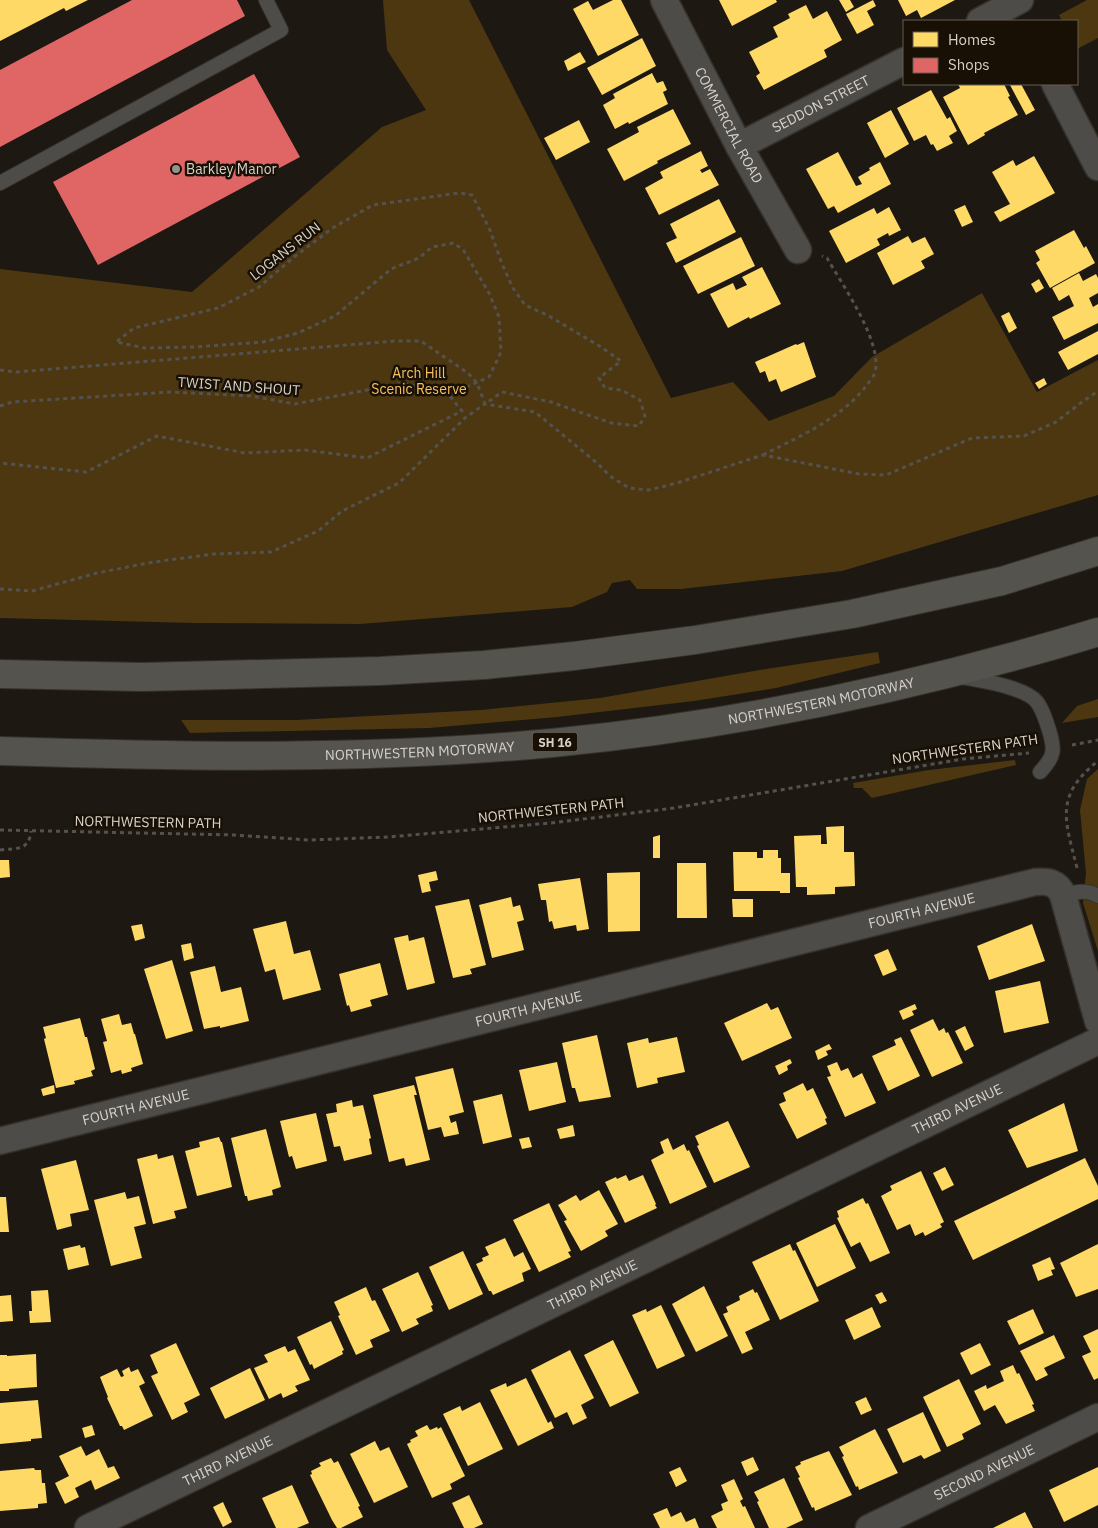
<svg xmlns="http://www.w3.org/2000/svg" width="1098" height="1528" font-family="'IBM Plex Sans',sans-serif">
<rect width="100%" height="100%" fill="#1d1912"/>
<path fill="#4c3711" d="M383,0H469L671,398L733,382L769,421L834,396L872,357L982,293L1037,392L1098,360V495L842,571L681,589H637L630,580L612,583L607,592L572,607L360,624L194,623L0,618V269L192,292L382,127L426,110L387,50Z
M1087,0H1098V38L1077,49V21H1062L1059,15Z
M878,652L880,663L776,688L694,701L557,717L429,728L190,733L181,720H296L481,710L600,698L766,669Z
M1098,699V717L1062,723L1077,706Z
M1015,760L1016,765L872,798L862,788H854L853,783L929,770Z
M1098,769V951L1083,903L1086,873L1080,810L1087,779Z"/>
<path fill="#ffd966" d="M0,0H88L66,11L64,8L0,41Z
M613,0H621L639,35L598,56L573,9L588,1L593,10Z
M719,0H776L777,2L732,26Z
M839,0H850L854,7L846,12Z
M873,0L876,6L867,11L874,25L857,34L846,14Z
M898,0H955L921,18L917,10L906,16Z
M806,5L813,19L827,11L842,40L824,50L827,57L764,90L756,76L760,73L749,52L778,37L773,27L790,18L788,14Z
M642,38L656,66L602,95L587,68Z
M580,52L586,62L568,71L564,61Z
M652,73L657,83L663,81L667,90L663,92L668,104L629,124L628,122L615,129L603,105L615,98L613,94Z
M958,84H1004L1010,96L1008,97L1018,115L984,133L985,135L968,145L943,97L960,88Z
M1012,84H1021L1035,110L1026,115L1010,85Z
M931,90L947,119L950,117L957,131L949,136L953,143L937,151L933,144L931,145L926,135L914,141L897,108Z
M673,109L691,144L657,161L658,163L624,181L607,149L639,132L637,127Z
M891,110L909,144L885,158L867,123Z
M579,120L590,142L556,160L544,138Z
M701,151L708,166L700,170L702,173L710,169L719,185L659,215L645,188L663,178L660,172Z
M838,152L856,186L862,184L858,177L870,170L869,168L880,162L891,184L838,213L834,206L828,209L806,169Z
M1034,156L1055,193L1000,222L994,212L1010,204L992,172L1013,160L1016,166Z
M719,199L736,232L676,263L666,243L677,238L670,224Z
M965,205L973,222L962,227L954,210Z
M889,207L901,230L889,236L888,233L877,239L880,245L846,263L829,231L874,208L877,214Z
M1074,230L1084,248L1086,246L1095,263L1050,288L1036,263L1040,260L1035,251Z
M908,236L912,243L925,237L934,254L921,261L925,268L893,285L877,253Z
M741,237L755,266L698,294L683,266Z
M762,267L781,304L750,319L749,317L728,328L710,294L733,283L736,290L747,285L742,277Z
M1079,273L1083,281L1096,274L1098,278V293L1089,298L1093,307L1098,304V323L1064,340L1052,317L1074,306L1069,295L1059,301L1052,288Z
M1039,279L1044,288L1036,293L1031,284Z
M1009,312L1017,328L1009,333L1001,316Z
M1098,331V354L1068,370L1058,352Z
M804,342L816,377L781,392L776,379L769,382L765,371L760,373L755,362L796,344L797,345Z
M1044,378L1047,384L1039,389L1035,383Z
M844,826V852H854L855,886L835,887V894L807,895V887H796L794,836L821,835V844H827L826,827Z
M660,835V858H653V837Z
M763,850H778V858H781V873H790V893H780V891H734L733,852H757V858H763Z
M0,860H9L10,877L0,878Z
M677,863H706L707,918H677Z
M436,871L438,880L429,882L431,891L422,893L418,875Z
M640,872V931L608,932L607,873Z
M580,878L589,929L577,931L576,925L554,929L552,921L549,922L546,900H541L538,884Z
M511,897L513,907L520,905L524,920L517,922L524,950L492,958L479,905Z
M469,899L486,965L470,969L472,974L453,978L435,906Z
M732,899H753V917H733Z
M286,921L294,954L310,950L321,990L283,1000L275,969L265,972L253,929Z
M142,924L145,938L135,941L131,926Z
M1032,924L1045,961L989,980L977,946Z
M408,935L409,941L424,937L435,983L407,990L394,938Z
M191,943L194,958L184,961L181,945Z
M888,949L897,970L883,976L874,955Z
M172,960L193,1031L166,1039L144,969Z
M380,963L388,995L370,1000L372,1006L351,1012L349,1005L347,1006L339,974Z
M215,966L221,992L241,987L249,1021L220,1028V1026L204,1029L190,972Z
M1040,981L1049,1023L1004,1033L995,991Z
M767,1003L771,1010L778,1007L792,1038L742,1061L724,1023Z
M915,1004L917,1009L912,1011L914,1015L903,1020L899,1011Z
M119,1014L122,1025L131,1023L134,1034H135L143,1064L131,1068L132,1071L122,1074L121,1070L111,1073L103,1042L107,1041L101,1019Z
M80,1018L85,1037H87L95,1069L91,1071L93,1076L74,1081L75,1084L56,1088L44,1039L46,1038L43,1027Z
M933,1019L939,1031L944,1028L946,1033L948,1032L963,1063L932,1077L910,1030Z
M965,1026L974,1046L965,1051L955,1031Z
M597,1035L611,1097L579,1102L575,1088H572L562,1043Z
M677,1037L685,1072L657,1078L658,1083L637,1088L627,1043L648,1038L649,1043Z
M901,1037L920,1076L888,1091L872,1056L896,1045L894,1040Z
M829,1044L832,1049L826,1051L828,1055L818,1060L815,1051Z
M790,1059L792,1063L787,1066L788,1070L779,1075L775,1066Z
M557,1062L566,1102L529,1111L519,1070Z
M837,1062L841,1071L848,1068L853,1078L862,1073L876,1103L845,1117L827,1077L831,1076L827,1066Z
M453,1068L464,1112L449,1116L451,1123L456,1121L459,1134L444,1137L441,1127L428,1130L415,1077Z
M803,1083L807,1091L813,1088L827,1118L825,1119L827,1124L797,1139L779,1104L786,1101L783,1093Z
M54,1085L55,1093L43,1096L41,1089Z
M414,1085L417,1095H414L430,1160L406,1166L404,1158L389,1162L373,1095Z
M502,1094L512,1137L483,1144L473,1101Z
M352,1100L353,1107L363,1105L371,1138L369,1139L372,1154L344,1161L340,1146L334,1147L326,1114L337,1112L336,1104Z
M1064,1103L1078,1151L1027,1168L1008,1130Z
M316,1113L327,1161L296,1169L292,1156L289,1157L280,1121Z
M728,1121L750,1167L714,1183L697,1146L699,1145L695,1136Z
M573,1125L575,1136L560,1139L557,1129Z
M266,1129L281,1187L272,1190L273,1195L248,1201L247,1196H245L231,1138Z
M219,1137L221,1142H222L232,1187L197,1196L185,1151L200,1147L199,1142Z
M529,1137L532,1147L522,1149L519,1139Z
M668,1138L673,1150L684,1144L687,1151L689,1150L707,1187L670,1204L651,1160L664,1153L660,1142Z
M157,1154L158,1159L173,1155L187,1208L174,1211L176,1218L153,1224L137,1159Z
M1085,1158L1098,1186V1199L973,1260L954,1221Z
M76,1160L89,1210L70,1214L72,1226L57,1230L41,1169Z
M945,1167L954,1185L942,1191L933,1173Z
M921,1171L944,1222L940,1224L942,1227L925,1236L923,1232L915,1236L910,1224L897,1230L881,1196L892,1190L890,1186Z
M626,1175L629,1181L643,1175L656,1204L655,1205L657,1208L625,1223L605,1182L616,1177L617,1179Z
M599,1190L618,1224L605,1231L608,1236L581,1251L564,1221L567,1220L558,1205L576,1195L580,1201Z
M125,1192L127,1199L139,1196L146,1224L134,1227L142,1258L111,1266L94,1200Z
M0,1197H6L9,1232H0Z
M863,1198L866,1204L868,1203L890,1253L870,1262L860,1242L851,1247L837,1218L839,1217L837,1211Z
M549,1203L571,1251L568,1252L571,1257L539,1272L513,1220Z
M835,1224L856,1268L817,1287L796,1243Z
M505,1238L514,1257L523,1252L531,1269L522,1273L524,1281L493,1295L491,1291H489L476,1264L483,1261L482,1258L489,1255L485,1247Z
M790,1244L793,1251L795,1250L819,1301L780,1320L752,1262Z
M1098,1244V1289L1076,1297L1060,1263Z
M80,1245L81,1248L85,1247L89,1265L68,1270L63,1249Z
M463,1251L483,1294L449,1310L429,1267Z
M1050,1257L1055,1269L1051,1270L1053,1275L1038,1281L1032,1265Z
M418,1272L433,1305L431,1306L433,1311L416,1319L419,1324L402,1332L382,1289Z
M704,1286L728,1336L696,1352L672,1304Z
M366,1287L372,1301L375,1300L390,1331L370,1340L373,1347L356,1355L338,1316L340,1315L334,1302Z
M753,1289L755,1293L757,1292L770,1320L745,1332L753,1349L742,1354L723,1314L728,1312L726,1307L740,1300L739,1296Z
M48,1290L51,1322L30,1323L29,1311H32L31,1291Z
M882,1292L887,1301L880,1304L875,1295Z
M11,1295L13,1321L0,1322V1296Z
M661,1305L685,1356L657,1369L632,1315L646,1309L647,1312Z
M872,1307L881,1327L854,1340L845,1320Z
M1033,1309L1044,1333L1019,1345L1007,1321Z
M331,1321L344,1350L342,1351L343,1354L314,1369L312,1364L310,1365L297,1337Z
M1098,1329V1378L1094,1380L1082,1356L1091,1352L1083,1336Z
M1054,1335L1065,1358L1044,1368L1048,1375L1036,1381L1020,1351Z
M613,1340L639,1393L610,1407L584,1355Z
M176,1343L200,1395L184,1403L188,1412L172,1420L151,1376L158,1373L150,1355Z
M980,1343L991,1365L971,1375L960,1353Z
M285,1346L288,1352L295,1349L310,1380L295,1386L298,1391L283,1398L281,1393L269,1399L254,1368L268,1362L264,1355Z
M570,1350L594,1398L581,1405L587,1418L573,1425L567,1412L555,1418L531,1370Z
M36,1354L37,1387L9,1389V1391H0V1355H7V1356Z
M1013,1365L1017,1374L1019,1373L1034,1404L1032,1405L1035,1411L1006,1424L995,1405L984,1411L974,1391L986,1385L987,1389L1004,1381L1000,1371Z
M129,1367L131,1372L138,1369L145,1383L139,1386L153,1416L124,1430L122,1426H120L107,1398L108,1397L100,1377L117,1369L121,1377L124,1376L122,1371Z
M250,1368L265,1400L225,1419L210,1388Z
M526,1378L548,1423L551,1421L554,1428L518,1446L490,1390L506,1383L507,1387Z
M959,1379L981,1424L962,1434L964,1439L947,1447L923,1397Z
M866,1397L872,1410L861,1415L855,1402Z
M38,1400L42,1438L31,1439V1441L0,1444V1403Z
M480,1402L503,1449L468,1466L443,1414L460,1406L462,1411Z
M923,1412L941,1451L924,1459L921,1455L903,1463L887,1429Z
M92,1425L95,1435L85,1438L82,1428Z
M427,1425L430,1430L437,1427L438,1429L441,1427L465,1476L450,1484L452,1489L432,1498L407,1444L411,1442L410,1440L418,1436L415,1431Z
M875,1429L898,1473L859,1490L858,1486L856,1487L842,1457L844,1456L839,1447Z
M375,1441L380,1451L389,1447L408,1487L374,1503L350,1454Z
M81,1446L86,1456L99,1449L108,1468L114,1466L120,1478L95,1490L91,1480L75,1488L79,1497L65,1504L55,1483L69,1476L59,1456Z
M829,1451L852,1495L815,1511L814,1507L812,1508L798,1478L800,1477L795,1467L801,1464L800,1462Z
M753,1457L759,1470L747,1476L741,1462Z
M331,1458L334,1463L338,1461L360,1506L358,1507L363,1517L341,1528H337L332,1520L310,1475L312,1474L311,1471L321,1466L319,1463Z
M680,1467L687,1481L676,1487L669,1472Z
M1098,1467V1505L1064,1522L1049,1490Z
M34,1468L35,1470H41L42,1483H45L47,1503L38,1504V1508L0,1511V1471Z
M784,1478L803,1520L786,1528H769L757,1502L759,1501L754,1492Z
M734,1479L743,1499L740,1501L743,1507L745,1506L755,1528H717L711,1516L723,1510L721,1504L728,1501L721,1485Z
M292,1485L309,1523L297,1528H276L262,1498Z
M469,1495L483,1524L474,1528H464L452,1503Z
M223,1502L232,1522L223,1527L213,1507Z
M667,1508L671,1517L681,1512L686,1522L695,1518L699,1528H660L653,1514Z
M1025,1512L1033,1528H993Z"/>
<path fill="#e06666" d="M132,0H237L245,16L0,147V70Z
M254,74L300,157L98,265L53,182Z"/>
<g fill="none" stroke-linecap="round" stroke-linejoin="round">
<defs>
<path id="lane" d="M0,183L281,30L266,0
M960,677C979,680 1025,687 1037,702C1043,710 1046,720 1049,730C1055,750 1055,756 1040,772
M1063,895C1076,892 1087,889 1098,896"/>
<g id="street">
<path id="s1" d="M664,0L739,146L798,250"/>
<path d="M980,21L1020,0"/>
<path d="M1055,84L1098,167"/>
<path id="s2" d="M739,146L904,61"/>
<path id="s3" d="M0,1141L1035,882C1048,881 1057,882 1063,895L1098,1021"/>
<path id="s4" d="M88,1528L1098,1041"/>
<path id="s5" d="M869,1528L1098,1417"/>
</g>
<g id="highway">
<path d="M0,674L142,677L380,671L484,665L574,656L695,640L852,614L1002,581L1098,551"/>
<path id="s6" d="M0,751C184,757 369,760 552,743C737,725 921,686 1098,632"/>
</g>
</defs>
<use href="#lane" stroke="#36322c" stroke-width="16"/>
<use href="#street" stroke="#36322c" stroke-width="29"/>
<use href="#highway" stroke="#36322c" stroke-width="30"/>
<path stroke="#54524e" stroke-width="3" stroke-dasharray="4 4" stroke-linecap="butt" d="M0,370L16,372L396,341H421L468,373L477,383L485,404L502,392L551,402L611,423L639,426L645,416L640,400L621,390L605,388L599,378L621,361L601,347L549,316L525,305L513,288L502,264L490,230L472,195L459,193L373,205L334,227L294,257L259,287L218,308L134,328L116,342L145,348L194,347L263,342L298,333L335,316L391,269L419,258L432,247L454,243L464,251L489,293L499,317L501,352L489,377L449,395
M0,406L12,402L170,392L252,396L295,404L403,383L449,395L462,411L367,458L305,450L245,453L157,436L86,472L0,463
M763,455C800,436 841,419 867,385C869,381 874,377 875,372C883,343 842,284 827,258L822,256
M0,589L32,591L97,573L154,562L214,554L271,552L318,531L342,511L399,483L466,417L485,404L535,412L597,463L610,476L629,488L649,490L677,483L763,455L859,474L886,475L972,438L1024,436L1056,422L1082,402L1098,391
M1072,745L1098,740
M0,830L234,835L309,840L388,837L551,823L674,808L963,759L1029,753
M0,850C17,848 29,851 31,831
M1077,868C1065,820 1054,796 1098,761"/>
<use href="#lane" stroke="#4e4c49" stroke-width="14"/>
<use href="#street" stroke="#4e4c49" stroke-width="26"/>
<use href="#highway" stroke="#54534e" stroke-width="28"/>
</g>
<circle fill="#969189" stroke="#181005" stroke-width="2" cx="176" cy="169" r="5"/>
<g text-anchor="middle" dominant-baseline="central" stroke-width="5" stroke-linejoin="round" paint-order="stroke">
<rect fill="#181005" stroke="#9e978e" stroke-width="1" x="532.5" y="732.5" width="45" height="19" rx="4"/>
<g font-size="12" font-weight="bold" fill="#d7d1c9">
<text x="555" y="742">SH 16</text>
</g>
<g font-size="14" fill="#d7d1c9" stroke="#181005">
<text stroke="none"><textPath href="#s2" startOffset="92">SEDDON STREET</textPath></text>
<text stroke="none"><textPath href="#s1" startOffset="141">COMMERCIAL ROAD</textPath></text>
<text transform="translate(285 251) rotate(-38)">LOGANS RUN</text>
<text transform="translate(239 386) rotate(4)">TWIST AND SHOUT</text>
<text stroke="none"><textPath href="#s6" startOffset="825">NORTHWESTERN MOTORWAY</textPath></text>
<text stroke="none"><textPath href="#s6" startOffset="420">NORTHWESTERN MOTORWAY</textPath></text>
<text transform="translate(965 749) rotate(-8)">NORTHWESTERN PATH</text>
<text transform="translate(551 810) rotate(-6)">NORTHWESTERN PATH</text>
<text transform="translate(148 822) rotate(1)">NORTHWESTERN PATH</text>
<text stroke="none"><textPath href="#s3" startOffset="950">FOURTH AVENUE</textPath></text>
<text stroke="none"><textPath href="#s3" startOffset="545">FOURTH AVENUE</textPath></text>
<text stroke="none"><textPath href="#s3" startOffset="140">FOURTH AVENUE</textPath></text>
<text stroke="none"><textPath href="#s4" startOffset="965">THIRD AVENUE</textPath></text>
<text stroke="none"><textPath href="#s4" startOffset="560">THIRD AVENUE</textPath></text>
<text stroke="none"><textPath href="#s4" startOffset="155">THIRD AVENUE</textPath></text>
<text stroke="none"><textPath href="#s5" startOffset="128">SECOND AVENUE</textPath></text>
</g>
<g font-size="14" fill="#d7d1c9" stroke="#181005" text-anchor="start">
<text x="186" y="169">Barkley Manor</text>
</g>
<g font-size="14" fill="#f7c061" stroke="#181005">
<text x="419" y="373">Arch Hill<tspan x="419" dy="16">Scenic Reserve</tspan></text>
</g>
</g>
<rect x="903" y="20" width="175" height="65" fill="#181005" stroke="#645d53"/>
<rect x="913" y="32" width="25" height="15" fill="#ffd966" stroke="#645d53"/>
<text x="948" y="45" font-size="15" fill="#d7d1c9">Homes</text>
<rect x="913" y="58" width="25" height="15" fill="#e06666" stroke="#645d53"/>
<text x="948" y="70" font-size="15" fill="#d7d1c9">Shops</text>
</svg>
